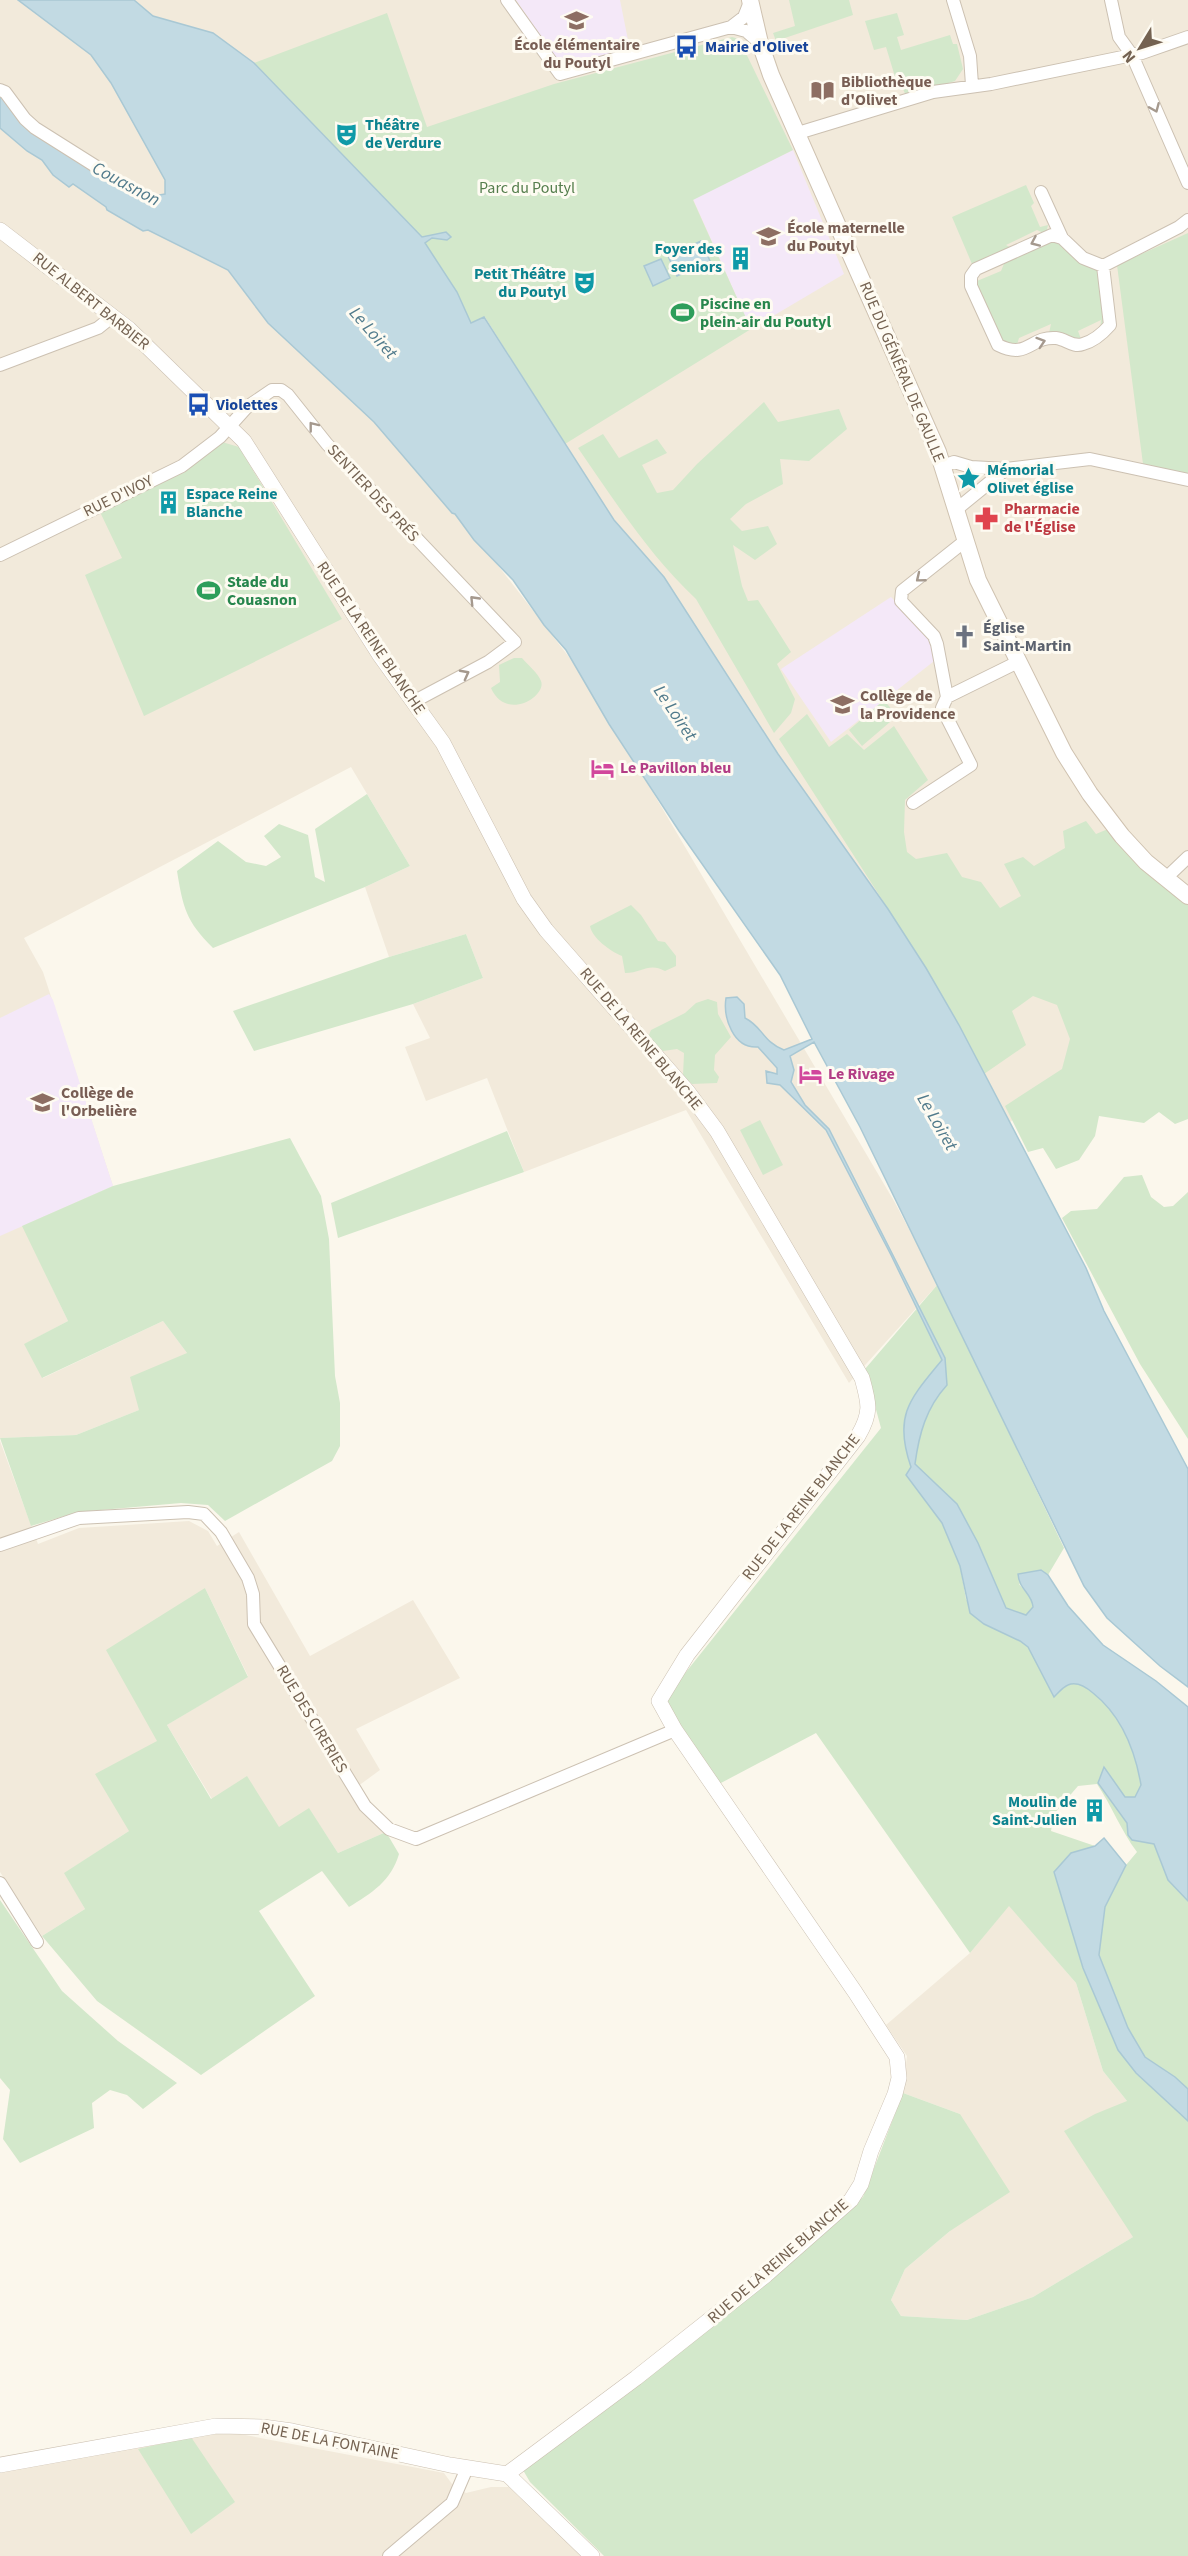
<svg xmlns="http://www.w3.org/2000/svg" width="1188" height="2556" font-family="'Source Sans 3',sans-serif">
<rect width="100%" height="100%" fill="#fbf7ec"/>
<path fill="#f2eadb" d="M0,0H26L98,49L586,679L894,1201L938,1284L849,1383L686,1110L524,1172L487,1078L426,1101L405,1047L430,1038L413,1004L483,978L466,934L389,957L365,887L410,866L351,767L24,938L43,972L113,1186L23,1226L68,1321L25,1344L43,1378L163,1321L187,1353L139,1410L76,1435L0,1438Z
M134,0H1188V992L1010,1122L959,1025L888,909L778,754L664,577L614,520L485,317L471,323L457,292L422,237L213,33L153,16Z
M0,1441L38,1544L79,1528L189,1521L208,1531L217,1546L239,1532L310,1656L413,1600L460,1678L356,1729L380,1770L350,1792L386,1832L338,1853L309,1809L279,1828L212,1799L167,1725L248,1676L205,1588L129,1831L65,1873L85,1909L42,1936L0,1872Z
M1009,1905L1076,1983L1103,2071L1188,2177V2204L1033,2297L967,2320L901,2316L891,2300L905,2269L950,2231L960,2114L903,2093L907,2056L886,2025L970,1953Z
M224,2431L444,2473L452,2484L466,2493L491,2487H514L581,2556H0V2471Z"/>
<path fill="#f4e8f8" d="M516,0H620L630,50L572,64H563L555,57Z
M793,150L844,274L751,329L693,199Z
M891,597L930,637L938,658L831,742L781,669Z
M49,994L53,1000L113,1186L0,1236V1018Z"/>
<path fill="#d3e8cb" d="M789,0H849L853,15L776,41L773,33L795,26Z
M387,13L427,127L554,84L732,37L739,39L793,150L693,200L751,329L565,444L485,317L471,323L457,292L424,243L432,238L446,240L431,235L422,237L254,63Z
M897,13L904,35L897,37L901,50L950,35L953,44H957L963,69L955,81L906,96L903,89L899,90L886,47L874,50L865,21Z
M1026,185L1034,203L1031,206L1040,227L1048,225L1046,234L1037,230L1006,245L1015,250L976,265L972,264L952,217Z
M1188,233V474L1143,464L1117,265Z
M1051,240L1056,241L1101,270L1107,325L1100,331L1101,320L1078,331L1081,339L1049,333L1051,324L1019,338L1016,348L1001,342L973,281L980,271L977,281L1001,271L1006,259Z
M764,402L778,422L839,409L847,429L809,461L780,459L783,484L746,504L730,519L742,531L768,526L777,544L755,560L733,545L742,586L748,601L758,600L791,652L777,664L795,699L791,713L774,733L696,599C649,555 614,500 578,448L603,434L619,458L657,439L667,453L642,465L657,493L673,490L697,464Z
M222,442L239,447L342,619L144,716L85,575L122,558L100,512L185,472Z
M514,658H522C528,665 538,673 541,681C547,696 506,722 491,688L500,682L499,665Z
M884,700L897,716L862,746L849,730Z
M807,714L829,747L847,734L864,750L894,726L928,780L905,800L904,832L907,852L916,859L947,853L962,877L981,882L1000,908L1021,896L1004,864L1023,857L1034,866L1065,848L1063,831L1086,821L1096,834L1108,829L1188,902V1119L1175,1124L1159,1112L1144,1123L1099,1116L1095,1136L1079,1160L1056,1169L1043,1148L1028,1152L1005,1106L1062,1069L1070,1039L1057,1005L1033,996L1012,1011L1026,1045L984,1074L926,968L779,739Z
M367,794L410,866L365,887L213,948C186,921 183,908 177,871L218,841L246,862L266,866L281,857L264,836L279,824L308,835L315,877L325,882L315,829Z
M631,905L641,915L658,941L665,942L676,956V966L665,971C649,962 642,973 625,973L622,956C610,951 592,938 590,926Z
M466,934L483,978L413,1004L254,1051L233,1011L389,957Z
M708,999L717,1002L718,1014L731,1037L715,1055L714,1070L719,1077L717,1083L692,1084L683,1076L684,1053L677,1049L663,1051L650,1041L648,1037L651,1030L685,1013L696,1003Z
M760,1120L783,1165L763,1175L740,1130Z
M507,1131L524,1172L338,1238L331,1203Z
M290,1138L321,1196L329,1239L335,1376L340,1403V1446L332,1461L225,1521L208,1505L181,1503L78,1512L31,1526L0,1438L76,1435L139,1410L130,1377L187,1353L163,1321L42,1378L24,1344L68,1321L22,1226L113,1186Z
M1142,1175L1151,1197L1164,1207L1173,1206L1188,1192V1439L1140,1364L1062,1218L1071,1211L1097,1209L1124,1177Z
M938,1284L1064,1548L1048,1575L1041,1570L1019,1584L1032,1599L1033,1607L1026,1615L1006,1608L978,1543L907,1475L942,1523L960,1566L966,1599L984,1624L1020,1641L1028,1647L1054,1696C1060,1691 1068,1682 1077,1684C1084,1685 1092,1692 1097,1696C1123,1718 1136,1752 1141,1785L1135,1797H1125L1098,1783L1127,1823L1132,1840L1154,1844L1168,1880L1188,1901V2089L1175,2077L1145,2057L1128,2028L1099,1955L1105,1907L1126,1865L1137,1852C1121,1831 1112,1806 1097,1784L1078,1786L1054,1814L1051,1831L1095,1846L1071,1853L1055,1872L1083,1968L1118,2050L1136,2073L1188,2121V2556H604L530,2482L523,2470L863,2197L903,2093L960,2114L1010,2192L950,2231L905,2269L891,2300L901,2316L967,2320L1033,2297L1133,2237L1064,2131L1095,2114L1127,2101L1103,2071L1076,1983L1009,1906L970,1953L816,1733L719,1784L662,1702L881,1428L865,1369Z
M205,1588L248,1677L167,1725L211,1799L247,1776L279,1827L309,1808L338,1853L386,1832L399,1854C391,1881 372,1893 349,1907L322,1871L259,1911L315,1996L201,2075L97,2001L42,1936L85,1909L64,1873L129,1831L95,1774L157,1741L106,1650Z
M0,1900L62,1991L118,2041L177,2083L143,2109L127,2095L110,2090L92,2103L94,2128L20,2163L3,2139L10,2090L0,2078Z
M191,2437L235,2502L191,2534L138,2449Z"/>
<path fill="#c2dae3" stroke="#a9c8d4" stroke-width="1.5" d="M18,0H134L153,16L213,33L254,63L422,237L446,232L451,237L447,240L432,238L425,243L457,292L471,323L484,317L614,520L664,577L778,754L888,909L926,968L959,1025L1086,1268L1104,1311L1188,1469V1687L1160,1666L1107,1618L1084,1586L860,1127L814,1042L790,1056L794,1070L791,1082L805,1105L829,1129L945,1358L947,1385C926,1408 919,1434 915,1464L957,1504L978,1543L1006,1608L1026,1615L1033,1607C1032,1593 1019,1590 1018,1574L1041,1570L1048,1575L1068,1606L1103,1645L1156,1681L1188,1707V1901L1168,1880L1154,1844L1132,1840L1128,1835L1127,1823L1098,1783L1104,1767L1125,1797H1135L1141,1785C1135,1750 1122,1716 1093,1693C1086,1687 1077,1681 1068,1685C1063,1687 1058,1693 1054,1697L1028,1647L1020,1641L984,1624L970,1613L960,1566L942,1523L906,1475L911,1467C893,1415 910,1399 942,1360L891,1255L826,1130L780,1085L767,1083L766,1071L777,1074V1068L758,1047C733,1049 723,1017 726,998L737,997L744,1004L745,1018C763,1027 762,1041 784,1050L812,1039L780,975L679,831L609,724L566,650L544,625L513,580L474,540L455,514L452,513L374,422L268,323L228,270L148,230L143,231L107,210L106,207L73,184L69,187L53,175L42,160L27,151L0,128V93C25,114 116,194 142,197C148,198 158,195 165,194V180L111,83L91,55Z
M701,241L710,261L677,276L668,256Z
M661,259L670,278L653,286L644,266Z
M1104,1838L1126,1865L1105,1907L1099,1955L1128,2028L1145,2057L1175,2077L1188,2089V2121L1136,2073L1118,2050L1083,1968L1054,1872L1071,1853L1095,1846Z"/>
<g fill="none" stroke-linecap="round" stroke-linejoin="round">
<defs>
<path id="minor" d="M507,0L560,74L731,27L744,17L750,2
M953,0L970,56L972,85
M1111,0L1119,37L1132,55L1188,183
M731,27L746,31L760,43
M0,90L5,92L25,119L35,128L100,169
M798,133L933,92L991,84L1142,53L1188,37
M1041,192L1062,238
M1103,266L1110,325C1103,333 1094,341 1083,344C1073,348 1066,339 1056,338C1030,336 1028,360 998,345L971,286V276L976,269L1052,235L1062,238L1083,258L1103,266L1179,227L1188,220
M0,365L98,328L113,316
M943,466L954,462L971,467L1006,469L1090,459L1188,480
M957,509L1006,469
M0,555L182,466L220,437L247,407L272,390H281L288,395L327,444L515,642L488,662L413,702
M947,697L1018,662
M913,803L971,765L942,708L947,697L937,644L934,636L901,601L902,591L965,541
M1166,878L1188,857
M0,1545L79,1518L188,1512L204,1514L221,1532L248,1578L253,1594L254,1624L365,1806L389,1829L416,1839L675,1730
M0,1883L37,1942
M389,2556L452,2503L467,2468"/>
<path id="tertiary" d="M0,230L129,329L244,441L379,654L443,743L524,899L546,930L688,1092L717,1131L862,1378C869,1403 872,1412 858,1436L687,1655L659,1701L675,1730L855,1992L897,2057L899,2078L895,2094L871,2151L861,2184L851,2200L766,2275L636,2378L507,2474
M0,2465L216,2426L263,2427L292,2431L450,2465L507,2474L592,2556"/>
<path id="secondary" d="M750,0L760,43L771,75L938,452L978,580L1064,753L1090,794L1122,836L1146,862L1188,896"/>
</defs>
<use href="#minor" stroke="#ccc1b2" stroke-width="14"/>
<use href="#tertiary" stroke="#ccc1b2" stroke-width="16"/>
<use href="#secondary" stroke="#cfc2b0" stroke-width="18"/>
<use href="#minor" stroke="#fff" stroke-width="12"/>
<use href="#tertiary" stroke="#fff" stroke-width="15"/>
<use href="#secondary" stroke="#fff" stroke-width="16"/>
</g>
<defs><path id="oneway-chevron" d="M-2-3.5L2.5 0L-2 3.5" fill="none" stroke-width="1.6" stroke-linecap="round" stroke-linejoin="round" transform="scale(1.5)"/></defs>
<g stroke="#a5998e">
<use href="#oneway-chevron" transform="translate(1155 108) rotate(67)"/>
<use href="#oneway-chevron" transform="translate(1035 242) rotate(156)"/>
<use href="#oneway-chevron" transform="translate(1041 342) rotate(-18)"/>
<use href="#oneway-chevron" transform="translate(313 426) rotate(-128)"/>
<use href="#oneway-chevron" transform="translate(920 578) rotate(141)"/>
<use href="#oneway-chevron" transform="translate(474 600) rotate(-134)"/>
<use href="#oneway-chevron" transform="translate(465 674) rotate(-28)"/>
</g>
<defs>
<symbol id="school-bare" viewBox="-9 -9 18 18"><path d="M0-5L7-2L0 1L-7-2ZM-4 1L0 2.5L4 1V4Q0 6-4 4Z" fill="#8d6e63" stroke="#fefbf2" stroke-width="2.5" paint-order="stroke"/></symbol>
<symbol id="bus-bare" viewBox="-9 -9 18 18"><path d="M-5-6H5V4H4V6H2V4H-2V6H-4V4H-5ZM-3.5-4V0h7V-4ZM-3.5 1.2v1.5H-2V1.2ZM2 1.2v1.5H3.5V1.2Z" fill="#1a4fb4" stroke="#fefbf2" stroke-width="2.5" paint-order="stroke"/></symbol>
<symbol id="library-bare" viewBox="-9 -9 18 18"><path d="M-6-4Q-3-5.5-.7-3.5V5Q-3 3-6 4ZM6-4Q3-5.5 .7-3.5V5Q3 3 6 4Z" fill="#8d6e63" stroke="#fefbf2" stroke-width="2.5" paint-order="stroke"/></symbol>
<symbol id="theatre-bare" viewBox="-9 -9 18 18"><path d="M-5-5.5Q0-4 5-5.5V0Q5 5 0 6Q-5 5-5 0ZM-3.3-2.5H-1v1.5H-3.3ZM1-2.5H3.3v1.5H1ZM-2.8 1Q0 5.5 2.8 1Z" fill="#0f9aa8" stroke="#fefbf2" stroke-width="2.5" paint-order="stroke"/></symbol>
<symbol id="building-bare" viewBox="-9 -9 18 18"><path d="M-4-6H4V6H1V3H-1V6H-4ZM-2.5-4.3h1.7v1.8h-1.7ZM.8-4.3h1.7v1.8H.8ZM-2.5-1h1.7V.8h-1.7ZM.8-1h1.7V.8H.8Z" fill="#0f9aa8" stroke="#fefbf2" stroke-width="2.5" paint-order="stroke"/></symbol>
<symbol id="stadium-bare" viewBox="-9 -9 18 18"><path d="M0-5a6.5 5 0 1 0 0 10a6.5 5 0 1 0 0-10ZM-3.5-1.8h7v3.6h-7Z" fill="#2e9e5b" stroke="#fefbf2" stroke-width="2.5" paint-order="stroke"/></symbol>
<symbol id="sight-bare" viewBox="-9 -9 18 18"><path d="M0-6L1.8-2.2L6-1.7L2.9 1.2L3.7 5.4L0 3.3L-3.7 5.4L-2.9 1.2L-6-1.7L-1.8-2.2Z" fill="#0f9aa8" stroke="#fefbf2" stroke-width="2.5" paint-order="stroke"/></symbol>
<symbol id="pharmacy-bare" viewBox="-9 -9 18 18"><path d="M-2-6h4v4h4v4h-4v4h-4v-4h-4v-4h4Z" fill="#e0444e" stroke="#fefbf2" stroke-width="2.5" paint-order="stroke"/></symbol>
<symbol id="church-bare" viewBox="-9 -9 18 18"><path d="M-1.2-6h2.4v3.5h3.3v2.4h-3.3V6h-2.4V-.1h-3.3v-2.4h3.3Z" fill="#6b7280" stroke="#fefbf2" stroke-width="2.5" paint-order="stroke"/></symbol>
<symbol id="hotel-bare" viewBox="-9 -9 18 18"><path d="M-6-4.5h1.5V1H6V5H4.5V3h-9V5H-6ZM-4 0a1.8 1.8 0 1 1 3.6 0ZM.5 0V-2.5h3Q6-2.5 6 0Z" fill="#d1479c" stroke="#fefbf2" stroke-width="2.5" paint-order="stroke"/></symbol>
</defs>
<g fill-rule="evenodd">
<use href="#school-bare" x="560" y="4" width="33" height="33"/>
<use href="#bus-bare" x="670" y="30" width="33" height="33"/>
<use href="#library-bare" x="806" y="74" width="33" height="33"/>
<use href="#theatre-bare" x="330" y="118" width="33" height="33"/>
<use href="#school-bare" x="752" y="220" width="33" height="33"/>
<use href="#building-bare" x="724" y="242" width="33" height="33"/>
<use href="#theatre-bare" x="568" y="266" width="33" height="33"/>
<use href="#stadium-bare" x="666" y="296" width="33" height="33"/>
<use href="#bus-bare" x="182" y="388" width="33" height="33"/>
<use href="#sight-bare" x="952" y="462" width="33" height="33"/>
<use href="#building-bare" x="152" y="486" width="33" height="33"/>
<use href="#pharmacy-bare" x="970" y="502" width="33" height="33"/>
<use href="#stadium-bare" x="192" y="574" width="33" height="33"/>
<use href="#church-bare" x="948" y="620" width="33" height="33"/>
<use href="#school-bare" x="826" y="688" width="33" height="33"/>
<use href="#hotel-bare" x="586" y="752" width="33" height="33"/>
<use href="#hotel-bare" x="794" y="1058" width="33" height="33"/>
<use href="#school-bare" x="26" y="1086" width="33" height="33"/>
<use href="#building-bare" x="1078" y="1794" width="33" height="33"/>
</g>
<g text-anchor="middle" dominant-baseline="central" stroke-width="6" stroke-linejoin="round" paint-order="stroke">
<g font-size="16" font-weight="bold" fill="#785e54" stroke="#fefbf2" text-anchor="start">
<text x="577" y="45" text-anchor="middle">École élémentaire<tspan x="577" dy="18">du Poutyl</tspan></text>
<text x="841" y="82">Bibliothèque<tspan x="841" dy="18">d'Olivet</tspan></text>
<text x="787" y="228">École maternelle<tspan x="787" dy="18">du Poutyl</tspan></text>
<text x="860" y="696">Collège de<tspan x="860" dy="18">la Providence</tspan></text>
<text x="61" y="1093">Collège de<tspan x="61" dy="18">l'Orbelière</tspan></text>
</g>
<g font-size="16" font-weight="bold" fill="#164399" stroke="#fefbf2" text-anchor="start">
<text x="705" y="47">Mairie d'Olivet</text>
<text x="216" y="405">Violettes</text>
</g>
<g font-size="16" font-weight="bold" fill="#0d838f" stroke="#fefbf2" text-anchor="start">
<text x="365" y="125">Théâtre<tspan x="365" dy="18">de Verdure</tspan></text>
<text x="722" y="249" text-anchor="end">Foyer des<tspan x="722" dy="18">seniors</tspan></text>
<text x="566" y="274" text-anchor="end">Petit Théâtre<tspan x="566" dy="18">du Poutyl</tspan></text>
<text x="987" y="470">Mémorial<tspan x="987" dy="18">Olivet église</tspan></text>
<text x="186" y="494">Espace Reine<tspan x="186" dy="18">Blanche</tspan></text>
<text x="1077" y="1802" text-anchor="end">Moulin de<tspan x="1077" dy="18">Saint-Julien</tspan></text>
</g>
<g font-size="16" fill="#557e4d" stroke="#fefbf2">
<text x="527" y="188">Parc du Poutyl</text>
</g>
<g font-size="16" fill="#746251" stroke="#fefbf2">
<text transform="translate(91 301) rotate(39)">RUE ALBERT BARBIER</text>
<text transform="translate(902 372) rotate(67)">RUE DU GÉNÉRAL DE GAULLE</text>
<text transform="translate(373 493) rotate(47)">SENTIER DES PRÉS</text>
<text transform="translate(118 496) rotate(-26)">RUE D'IVOY</text>
<text transform="translate(371 638) rotate(56)">RUE DE LA REINE BLANCHE</text>
<text transform="translate(641 1039) rotate(50)">RUE DE LA REINE BLANCHE</text>
<text transform="translate(801 1507) rotate(-52)">RUE DE LA REINE BLANCHE</text>
<text transform="translate(312 1719) rotate(59)">RUE DES CIRERIES</text>
<text transform="translate(778 2261) rotate(-41)">RUE DE LA REINE BLANCHE</text>
<text transform="translate(330 2441) rotate(11)">RUE DE LA FONTAINE</text>
</g>
<g font-size="16" font-weight="bold" fill="#27864d" stroke="#fefbf2" text-anchor="start">
<text x="700" y="304">Piscine en<tspan x="700" dy="18">plein-air du Poutyl</tspan></text>
<text x="227" y="582">Stade du<tspan x="227" dy="18">Couasnon</tspan></text>
</g>
<g font-size="16" font-weight="bold" fill="#be3a42" stroke="#fefbf2" text-anchor="start">
<text x="1004" y="509">Pharmacie<tspan x="1004" dy="18">de l'Église</tspan></text>
</g>
<g font-size="16" font-weight="bold" fill="#5b616d" stroke="#fefbf2" text-anchor="start">
<text x="983" y="628">Église<tspan x="983" dy="18">Saint-Martin</tspan></text>
</g>
<g font-size="16" font-weight="bold" fill="#b23c85" stroke="#fefbf2" text-anchor="start">
<text x="620" y="768">Le Pavillon bleu</text>
<text x="828" y="1074">Le Rivage</text>
</g>
<g font-size="18" font-style="italic" fill="#507a8b" stroke="#fefbf2">
<text transform="translate(126 184) rotate(28)">Couasnon</text>
<text transform="translate(373 333) rotate(49)">Le Loiret</text>
<text transform="translate(675 713) rotate(56)">Le Loiret</text>
<text transform="translate(937 1122) rotate(60)">Le Loiret</text>
</g>
</g>
<g transform="translate(1140 48) rotate(232)" stroke="#fefbf2" stroke-width="4.5" paint-order="stroke">
<path d="M0-4.5L10 22L0 15L-10 22Z" fill="#746251"/>
<text y="-9" font-size="16" font-weight="bold" text-anchor="middle" fill="#746251">N</text>
</g>
</svg>
